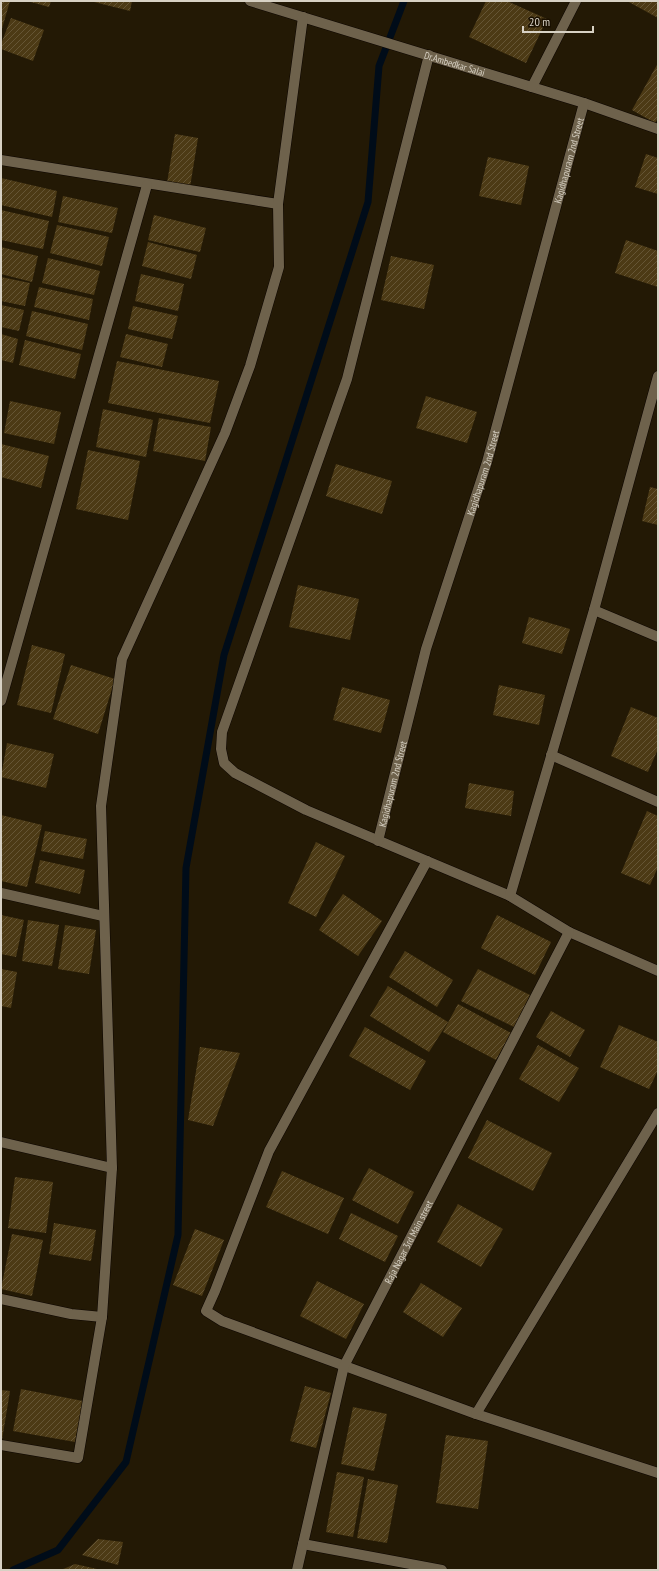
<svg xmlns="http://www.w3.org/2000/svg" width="659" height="1571" font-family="'PT Sans Narrow',sans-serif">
<defs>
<pattern id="building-hatch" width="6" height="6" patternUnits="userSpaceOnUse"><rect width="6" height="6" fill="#4c3a15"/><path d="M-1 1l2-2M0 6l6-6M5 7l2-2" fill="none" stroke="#655535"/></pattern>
</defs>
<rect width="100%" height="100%" fill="#231905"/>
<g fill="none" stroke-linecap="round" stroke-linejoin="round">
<path stroke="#000c19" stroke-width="7" d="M13,1570L58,1550L126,1462L178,1235L186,868L224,655L368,202L379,66L404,1"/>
</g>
<path fill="url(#building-hatch)" d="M1,1H10L1,32Z
M27,1H51L49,7Z
M90,1H132L130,11Z
M486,1H507L547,19L526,63L469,37Z
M627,1H658V18Z
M11,18L44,30L33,61L1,49V44Z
M658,63V118L655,123L632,110Z
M175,134L198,138L190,187L167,183Z
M646,154L658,158V194L635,187Z
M488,157L529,166L521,205L479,196Z
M1,178L57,191L52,217L1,205Z
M63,196L118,208L112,233L58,222Z
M1,210L49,221L43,249L1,240Z
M154,215L206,228L200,252L148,240Z
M57,225L109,237L102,266L50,253Z
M626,240L658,251V287L615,273Z
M148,242L197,255L191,279L142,266Z
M1,247L38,256L32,282L1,274Z
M391,256L434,265L424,309L381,300Z
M48,258L100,271L94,295L42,283Z
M141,274L184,284L178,311L135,301Z
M1,277L30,283L25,306L1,301Z
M39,287L93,299L89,320L34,307Z
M1,305L24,310L19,331L1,327Z
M133,306L178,316L172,339L128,329Z
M32,311L88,324L82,350L26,336Z
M1,334L18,339L13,363L1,360Z
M126,334L168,344L162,367L120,357Z
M25,340L81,354L75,379L19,365Z
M117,361L219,381L210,423L108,403Z
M426,396L477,412L467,443L416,428Z
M10,401L61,412L54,444L4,433Z
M103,409L153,420L146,457L96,447Z
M159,418L211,427L205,461L153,451Z
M1,444L49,456L41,488L1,477Z
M88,450L140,461L128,520L76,509Z
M336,464L392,481L382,514L326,496Z
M650,487L658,489V525L642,521Z
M298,585L359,599L350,640L289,627Z
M529,617L570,629L562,654L522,643Z
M32,645L65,654L51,713L17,705Z
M71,665L115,679L98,734L53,719Z
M499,685L545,695L539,725L493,715Z
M342,687L390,700L381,733L333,720Z
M631,707L658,718V749L648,772L611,756Z
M7,743L54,754L46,788L1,777Z
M469,783L514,791L511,816L465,808Z
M647,811L658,816V867L650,885L621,873Z
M1,815L42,825L27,887L1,881Z
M45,831L87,839L83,859L41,851Z
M316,842L345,856L316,917L288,903Z
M40,860L85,870L80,894L35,883Z
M343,894L382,921L358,956L319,930Z
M1,915L24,920L16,957L1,954Z
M497,915L551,942L535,975L481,948Z
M28,920L59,925L52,966L22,961Z
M65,925L96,930L89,974L58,969Z
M405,951L453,980L437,1007L389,977Z
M1,969L17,972L11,1008L1,1006Z
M478,969L530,995L514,1027L461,1001Z
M388,986L448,1022L429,1052L370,1016Z
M458,1004L511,1033L496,1060L443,1032Z
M551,1011L585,1030L570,1057L536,1037Z
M619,1025L658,1042V1070L649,1089L600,1067Z
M365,1027L426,1061L410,1090L349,1056Z
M538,1045L579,1068L559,1102L519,1079Z
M200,1047L240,1053L213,1126L188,1120Z
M487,1120L552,1153L533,1191L468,1158Z
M369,1168L414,1192L398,1224L352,1200Z
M282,1171L344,1198L328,1234L266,1207Z
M15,1177L53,1182L46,1233L8,1228Z
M458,1204L503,1229L481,1267L437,1242Z
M351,1213L398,1236L385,1262L339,1239Z
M54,1223L96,1230L91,1261L49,1254Z
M195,1229L224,1240L202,1296L173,1285Z
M12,1234L43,1240L32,1296L1,1289Z
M317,1281L364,1304L346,1339L300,1316Z
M421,1283L462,1308L443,1337L403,1312Z
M305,1386L331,1393L316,1448L290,1441Z
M21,1389L83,1401L75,1442L13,1431Z
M1,1390L10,1391L2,1440H1Z
M353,1407L387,1414L374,1471L341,1464Z
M446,1435L488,1441L478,1509L436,1503Z
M337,1472L364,1477L353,1537L326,1532Z
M368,1479L398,1485L387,1543L357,1538Z
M98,1539L123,1542L118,1565L82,1555Z
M75,1564L97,1569V1570H61Z"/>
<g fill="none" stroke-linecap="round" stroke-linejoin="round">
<defs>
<g id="street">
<path id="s1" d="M250,1L584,103L658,129"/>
<path d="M429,55L347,379L222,732L221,749L224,763L235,773L306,810L510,896L569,932L658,971"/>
<path d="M532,87L576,1"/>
<path d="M1,160L278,204"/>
<path d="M594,610L658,637"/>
<path d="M1,701L147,185"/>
<path d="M551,755L658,802"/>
<path id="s2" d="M378,841L426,649L487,462L584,103"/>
<path d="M427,861L269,1151L215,1291L206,1311L222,1321L476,1414L658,1473"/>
<path d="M1,893L103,916"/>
<path d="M510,896L594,610L658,376"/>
<path d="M1,1142L112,1168"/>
<path d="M1,1299L71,1314L102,1317"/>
<path d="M476,1414L658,1113"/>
<path d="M1,1445L78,1458L102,1317L112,1168L101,806L122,659L225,433L250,366L279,267L278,204L303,17"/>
<path d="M303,1544L442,1570"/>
<path id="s3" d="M297,1570L344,1366L569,932"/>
</g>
</defs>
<use href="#street" stroke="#0c0500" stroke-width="11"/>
<use href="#street" stroke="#6e624c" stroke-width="10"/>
</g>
<g text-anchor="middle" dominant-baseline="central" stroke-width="3" stroke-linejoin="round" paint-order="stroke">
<g font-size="10" fill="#d7d1c4" stroke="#1a1000">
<text stroke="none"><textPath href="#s1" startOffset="214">Dr.Ambedkar Salai</textPath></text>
<text stroke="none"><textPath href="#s2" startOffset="707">Kagidhapuram 2nd Street</textPath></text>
<text stroke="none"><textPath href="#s2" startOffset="383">Kagidhapuram 2nd Street</textPath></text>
<text stroke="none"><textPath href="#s2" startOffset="59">Kagidhapuram 2nd Street</textPath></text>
<text stroke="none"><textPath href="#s3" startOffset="349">Raja Nagar 3rd Main street</textPath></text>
</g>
</g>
<rect width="659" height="1571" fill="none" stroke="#d7d1c4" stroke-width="4"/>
<path d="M523 26v6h70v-6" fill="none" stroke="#d7d1c4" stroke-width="2"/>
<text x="529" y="26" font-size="12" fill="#d7d1c4" stroke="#1a1000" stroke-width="3" paint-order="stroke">20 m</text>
</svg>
